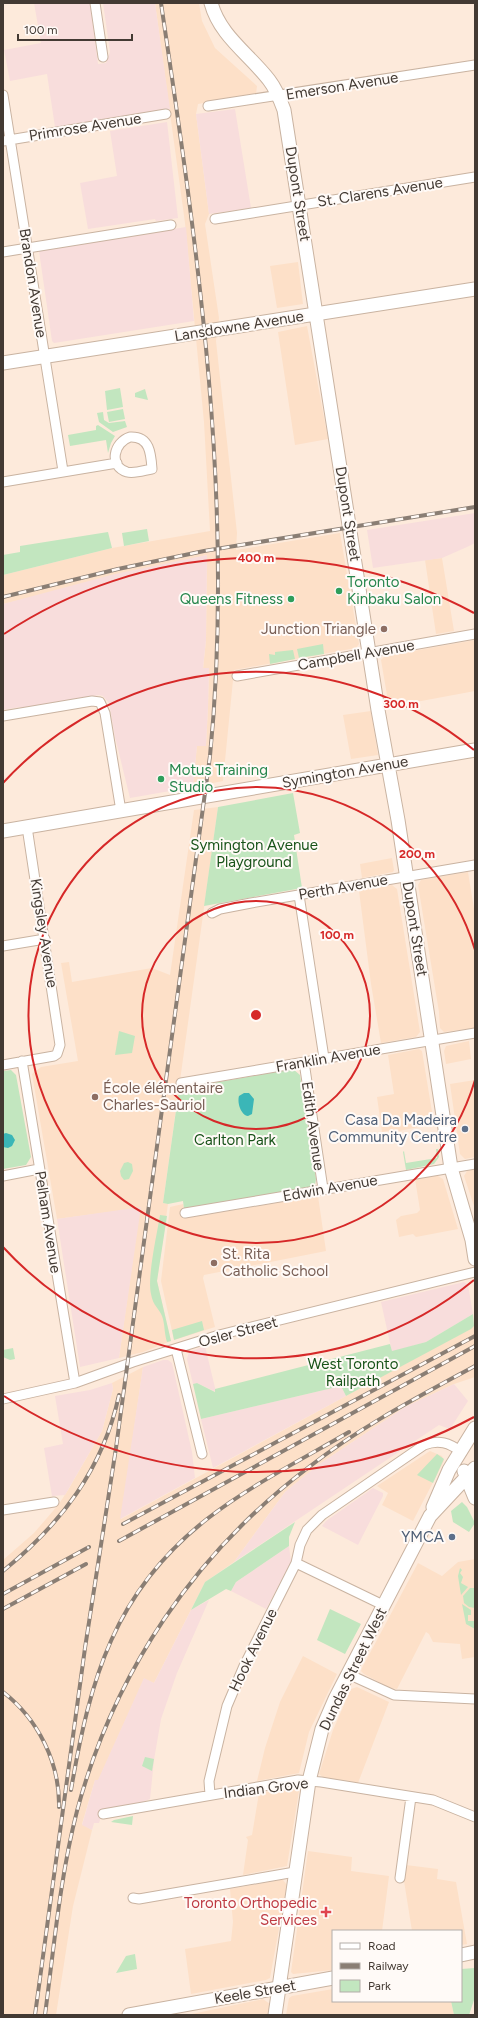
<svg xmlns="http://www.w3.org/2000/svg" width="478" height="2018" font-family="Figtree,sans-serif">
<rect width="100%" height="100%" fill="#fdeadb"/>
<path fill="#fde0c8" d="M155,3H199L202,21L215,48L257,86L256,94L198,104L196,114L209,214L205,224L219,318L216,341L237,533L236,550L340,533L359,644L356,648L234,670L223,781L193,787L197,745H206L208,707L209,669H203L206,640L207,555L3,604V575L112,548L210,531L204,422L185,223Z
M298,262L303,304L277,308L270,266Z
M307,326L328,439L295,445L278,332Z
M442,558L454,631L436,634L425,560Z
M475,640V691L389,707L381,660L385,656Z
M371,711L378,755L351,759L343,715Z
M218,807L163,1203L168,1204L157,1281L171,1341L143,1352L119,1358L140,1208L57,1219L32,1074L41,1067L78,1061L61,963L69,962L72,982L152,968L170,975L194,810Z
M392,858L394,870L393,872L362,878L360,864Z
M468,872L475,915V1028L444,1032L440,1028L439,1012L418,885L421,880Z
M392,885L397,889L420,1032L416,1037L381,1043L371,984L359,891Z
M469,1041L471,1059L446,1064L444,1051L446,1046Z
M419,1049L422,1051L434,1124L399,1131L398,1129L382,1132L377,1097L394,1094L388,1055Z
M475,1080V1157L465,1159L460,1154L450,1084Z
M475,1169V1209L464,1176L467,1171Z
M436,1175L443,1179L458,1229L416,1237L413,1234L399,1237L396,1220L401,1216L417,1213L420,1210L415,1179Z
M318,1196L326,1251L204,1275L203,1278L215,1327L174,1340L161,1281L170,1207L183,1204L186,1218Z
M474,1326L475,1377L454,1384L405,1407L318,1465L285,1492L234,1562L205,1582L154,1683L144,1679L98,1781L95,1780L82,1824L92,1830L73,1906L56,2015H3V1560L34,1533L59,1504L68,1490L102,1431L113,1389L112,1383L143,1367L121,1519Z
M430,1451L442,1456L444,1461L413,1521L382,1505L388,1493L377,1486Z
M475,1559V1657L462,1659L460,1644L433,1642L429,1634L426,1632L397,1689L390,1688L364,1674L361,1671L362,1668L418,1563L442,1576L458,1562Z
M303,1656L337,1674L309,1732L299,1773L257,1781L265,1748L280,1702Z
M357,1687L389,1702L358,1783L323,1777L319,1774L333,1730L351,1689Z
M293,1787L298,1788L299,1791L287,1866L243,1875L248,1840L246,1837L252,1835L259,1793Z
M308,1851L352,1857L351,1871L389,1876L382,1931H333V1970L293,1974L291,1972Z
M406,1865L438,1869L437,1879L456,1882L467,1944L461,1945V1931H412L404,1881Z
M280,1880H283L287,1885L270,1978L266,1980L191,1994L185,1949L231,1941L233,1922L230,1889Z
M333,1989V2001H451L454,2015H286L289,1998L292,1996Z
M263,1999L270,2004L268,2015H187Z"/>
<path fill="#f8dddc" d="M34,3H90L98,64L106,63L110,52L103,3H155L170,109L55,127L47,74L10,81L4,50L41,43Z
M235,109L251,208L209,214L196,114Z
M167,122L178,218L156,221L155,219L88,229L80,183L117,176L110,131Z
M186,227L194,321L54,343L52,341L39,251Z
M475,513V543L467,547L442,558L373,568L367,530Z
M207,555L206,640L203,668H209L208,707L206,746H197L193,787L130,798L115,737L109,703L103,696L99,695L21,709L20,707L3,710V604L115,574Z
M141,1207L119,1358L80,1367L57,1219Z
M464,1282L468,1285L473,1314L426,1342L392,1352L381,1302Z
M205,1346L216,1392L197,1383L193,1384L187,1359L189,1352Z
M163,1360H168L172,1363L192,1452L195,1478L120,1519L143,1367Z
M112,1383L113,1389L102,1431L65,1495L52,1496L44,1448L63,1444L55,1396L90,1390Z
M454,1384L468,1401L450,1429L439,1425L234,1562L285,1492L318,1465L405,1407Z
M341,1386L346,1396L213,1468L201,1419Z
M373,1488L383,1493V1496L358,1545L322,1526L326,1521Z
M289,1546L291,1562L266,1609L231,1591L236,1582Z
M209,1600L177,1673L161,1719L154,1760L150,1799L140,1803L103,1811L99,1823H94L92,1830L82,1825L95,1780H98L144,1678L154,1683L191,1610Z"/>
<path fill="#c2e6bf" d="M120,388L123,407L107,410L105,391Z
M145,389L148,400L135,397V393Z
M123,409L125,419L109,422L107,412Z
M103,412L104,420L109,423L125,421L127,427L113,432L99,422L97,413Z
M98,425L115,436L111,443L108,453L106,440L70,446L68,435L96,430V426Z
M147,529L149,541L124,546L122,533Z
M108,532L112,548L3,575V555L20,552V546Z
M323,644L324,654L299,658L297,649Z
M293,650L295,659L270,664L269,654L275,655V652Z
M293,793L300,833L294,835L302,888L204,906L218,807Z
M119,1031L135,1036L132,1053L115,1055Z
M293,1069L300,1075L316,1179L315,1185L310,1187L184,1209L183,1201L168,1204L163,1203L179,1089Z
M11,1070L16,1075L31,1157L26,1165L3,1169V1071Z
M436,1149H438L439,1157L434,1164L406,1170L403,1152L404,1151L406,1163L437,1158Z
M128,1162L132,1164L133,1171L129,1179L124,1180L121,1176L120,1171L124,1163Z
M160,1215L167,1216L157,1281L171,1341L167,1342C164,1333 165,1324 162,1316C159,1308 153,1306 151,1294C147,1277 157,1234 160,1215Z
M473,1314L474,1326L471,1329L346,1396L341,1386L201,1419L193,1384L197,1383L215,1392V1389L390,1344L392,1351L426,1342Z
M202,1321L204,1330L174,1340L172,1330Z
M13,1348L15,1359L10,1360L3,1357V1350Z
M437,1454L444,1459L433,1483L417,1475Z
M462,1502L467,1507L475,1523L469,1532L453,1522L451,1511Z
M295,1522L289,1537V1546L236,1582L231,1591L226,1589L191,1610L205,1582Z
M460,1568L462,1570L460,1573L463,1577L461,1583L468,1587L461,1595L458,1576Z
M470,1588H475V1608L469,1607L464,1603L463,1596Z
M462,1604L471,1610V1615H468V1621H475V1629L466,1624Z
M330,1609L361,1624L345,1654L317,1640Z
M145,1757L154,1759L152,1771L142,1766Z
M133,1816L132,1825L111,1822L114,1820Z
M135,1954L137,1969L116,1973L126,1956Z
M475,1968V1997L469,2015H454L451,2001H461V1969Z"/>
<path fill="#3bb6b7" d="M244,1093H249L254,1099L252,1114L248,1116C241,1115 237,1103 239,1096Z
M6,1133L12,1135L15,1140L12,1146L8,1148L3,1147V1134Z"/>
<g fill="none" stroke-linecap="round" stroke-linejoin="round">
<defs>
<path id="street" d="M95,3L103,57
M3,95L63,471
M208,106L475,65
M3,141L166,114
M215,219L475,177
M3,252L171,225
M130,437C150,436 151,454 152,469C145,470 135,474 127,472C108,466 114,442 130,437Z
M3,482L117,463
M237,676L475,634
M3,716L92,701L100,702L105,713L121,811
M299,895L324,1058
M212,913L220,909L251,903L475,865
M3,946L45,939
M22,1061L75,1383
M304,1062L323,1189
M3,1065L54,1056L57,1054L60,1045L27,827
M181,1083L475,1033
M3,1176L39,1169
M185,1213L475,1164
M176,1349L202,1454
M3,1399L75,1383L133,1362L219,1335L475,1272
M3,1510L54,1502
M296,1563L383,1605
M348,1674L394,1695L475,1699
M210,1795L209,1781L227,1706L244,1666L296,1563L300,1545L307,1530L322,1515L424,1445C439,1439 449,1443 462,1452
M103,1814L298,1780L321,1782L433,1800L475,1817
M400,1878L411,1797
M133,1898L139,1899L295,1872"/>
<path id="secondary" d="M211,3C220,36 249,54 269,80C276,89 280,99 284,110L378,710L398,820L451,1168L472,1240L475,1259
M3,363L475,289
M3,831L475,750
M464,1471L475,1498
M433,1507L449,1470L475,1428
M461,1955L475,1952
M129,2015L333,1978
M275,2015L309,1781L322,1729L335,1699L430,1516L475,1468"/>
</defs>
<use href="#street" stroke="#c9b3a1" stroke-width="11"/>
<use href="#secondary" stroke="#c9b3a1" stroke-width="15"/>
<use href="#street" stroke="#fff" stroke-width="9"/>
<use href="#secondary" stroke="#fff" stroke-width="13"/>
<defs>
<path id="rail" d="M3,597L118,569L204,551L475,507
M123,1524L475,1336
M119,1541L475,1346
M3,1571C61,1524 103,1469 119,1395
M3,1594L89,1547
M3,1609L86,1564
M3,1692C38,1719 60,1763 59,1807
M71,1790C90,1679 114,1592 207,1519C251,1485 301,1460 349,1432
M35,2015L85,1648L116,1448L210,756C235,504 198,252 161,3
M45,2015C54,1947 60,1877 77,1811C114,1672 195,1553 309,1467C360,1427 418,1397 475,1366"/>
</defs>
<use href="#rail" stroke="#8a7e74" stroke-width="4"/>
<use href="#rail" stroke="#fffaf7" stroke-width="2.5" stroke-dasharray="8" stroke-linecap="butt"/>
</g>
<g fill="none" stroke="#d62828" stroke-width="2">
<circle cx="256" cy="1015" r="114"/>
<path d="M475 1080A228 228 0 1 1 475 950"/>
<path d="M474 1280A343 343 0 0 1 3 1247M3 783A343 343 0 0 1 474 750"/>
<path d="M474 1417A457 457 0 0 1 4 1396M4 634A457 457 0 0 1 474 613"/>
</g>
<g fill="#2e9e5b" stroke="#fffaf7" stroke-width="1.5">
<circle cx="339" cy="591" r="4"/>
<circle cx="291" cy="599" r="4"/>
<circle cx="161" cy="779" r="4"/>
</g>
<g fill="#8d6e63" stroke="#fffaf7" stroke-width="1.5">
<circle cx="384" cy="629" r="4"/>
<circle cx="95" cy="1097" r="4"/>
<circle cx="214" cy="1263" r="4"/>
</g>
<g fill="#5c6f8a" stroke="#fffaf7" stroke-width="1.5">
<circle cx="465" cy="1129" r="4"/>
<circle cx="452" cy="1537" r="4"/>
</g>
<path fill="#e0444e" stroke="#fffaf7" stroke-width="1.5" d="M324 1906h4v4h4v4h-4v4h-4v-4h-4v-4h4z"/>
<g text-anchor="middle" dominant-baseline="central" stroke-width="4" stroke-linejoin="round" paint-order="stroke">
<g font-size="15" fill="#433a33" stroke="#fffaf7">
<text transform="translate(342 86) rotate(-9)">Emerson Avenue</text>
<text transform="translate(85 127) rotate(-9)">Primrose Avenue</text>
<text transform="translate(380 192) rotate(-9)">St. Clarens Avenue</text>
<text transform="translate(298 194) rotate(81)">Dupont Street</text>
<text transform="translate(33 283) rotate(81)">Brandon Avenue</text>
<text transform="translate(239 326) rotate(-9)">Lansdowne Avenue</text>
<text transform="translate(348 514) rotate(81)">Dupont Street</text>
<text transform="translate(356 655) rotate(-10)">Campbell Avenue</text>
<text transform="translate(345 772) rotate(-10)">Symington Avenue</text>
<text transform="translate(343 887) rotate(-10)">Perth Avenue</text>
<text transform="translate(415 929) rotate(81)">Dupont Street</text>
<text transform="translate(44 933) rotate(81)">Kingsley Avenue</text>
<text transform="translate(328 1058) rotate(-10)">Franklin Avenue</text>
<text transform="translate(313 1126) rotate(82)">Edith Avenue</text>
<text transform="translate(330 1188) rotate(-10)">Edwin Avenue</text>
<text transform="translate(48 1222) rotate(81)">Pelham Avenue</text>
<text transform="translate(238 1332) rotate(-15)">Osler Street</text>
<text transform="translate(253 1650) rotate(-64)">Hook Avenue</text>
<text transform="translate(353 1669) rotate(-64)">Dundas Street West</text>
<text transform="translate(266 1788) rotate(-7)">Indian Grove</text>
<text transform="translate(255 1992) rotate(-10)">Keele Street</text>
</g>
<g font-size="15" fill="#27864d" stroke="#fffaf7" text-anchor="start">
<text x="347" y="582">Toronto<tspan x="347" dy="17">Kinbaku Salon</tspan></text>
<text x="283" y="599" text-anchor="end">Queens Fitness</text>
<text x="169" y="770">Motus Training<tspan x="169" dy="17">Studio</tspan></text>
</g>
<g font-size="15" fill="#785e54" stroke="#fffaf7" text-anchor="start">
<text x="376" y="629" text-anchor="end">Junction Triangle</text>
<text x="103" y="1088">École élémentaire<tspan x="103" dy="17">Charles-Sauriol</tspan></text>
<text x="222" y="1254">St. Rita<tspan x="222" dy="17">Catholic School</tspan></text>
</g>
<g font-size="15" fill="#185319" stroke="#fffaf7">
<text x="254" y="845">Symington Avenue<tspan x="254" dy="17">Playground</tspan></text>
<text x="235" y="1140">Carlton Park</text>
<text x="353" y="1364">West Toronto<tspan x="353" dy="17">Railpath</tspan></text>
</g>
<g font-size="15" fill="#4e5e75" stroke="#fffaf7" text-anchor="end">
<text x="457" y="1120">Casa Da Madeira<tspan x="457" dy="17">Community Centre</tspan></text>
<text x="444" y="1537">YMCA</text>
</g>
<g font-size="15" fill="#be3a42" stroke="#fffaf7" text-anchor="end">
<text x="317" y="1903">Toronto Orthopedic<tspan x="317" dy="17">Services</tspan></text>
</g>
</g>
<circle cx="256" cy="1015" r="6" fill="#d62828" stroke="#fffaf7" stroke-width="2"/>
<g font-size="12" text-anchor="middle" font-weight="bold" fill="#d62828" stroke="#fffaf7" stroke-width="4" stroke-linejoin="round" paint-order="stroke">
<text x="256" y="562">400 m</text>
<text x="401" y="708">300 m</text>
<text x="417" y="858">200 m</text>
<text x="337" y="939">100 m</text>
</g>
<rect width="478" height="2018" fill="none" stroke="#433a33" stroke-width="8"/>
<rect x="332" y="1930" width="130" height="72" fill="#fffaf7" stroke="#b4ada9"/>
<rect x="340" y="1943" width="20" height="6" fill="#ffffff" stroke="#b4ada9"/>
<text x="368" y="1950" font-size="12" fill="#433a33">Road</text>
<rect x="340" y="1963" width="20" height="6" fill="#8a7e74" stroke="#b4ada9"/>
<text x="368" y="1970" font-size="12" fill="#433a33">Railway</text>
<rect x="340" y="1980" width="20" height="12" fill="#c2e6bf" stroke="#b4ada9"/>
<text x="368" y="1990" font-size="12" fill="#433a33">Park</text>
<path d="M18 34v6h114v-6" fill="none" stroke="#433a33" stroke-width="2"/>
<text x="24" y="34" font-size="12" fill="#433a33" stroke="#fffaf7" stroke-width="3" paint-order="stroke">100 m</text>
</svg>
